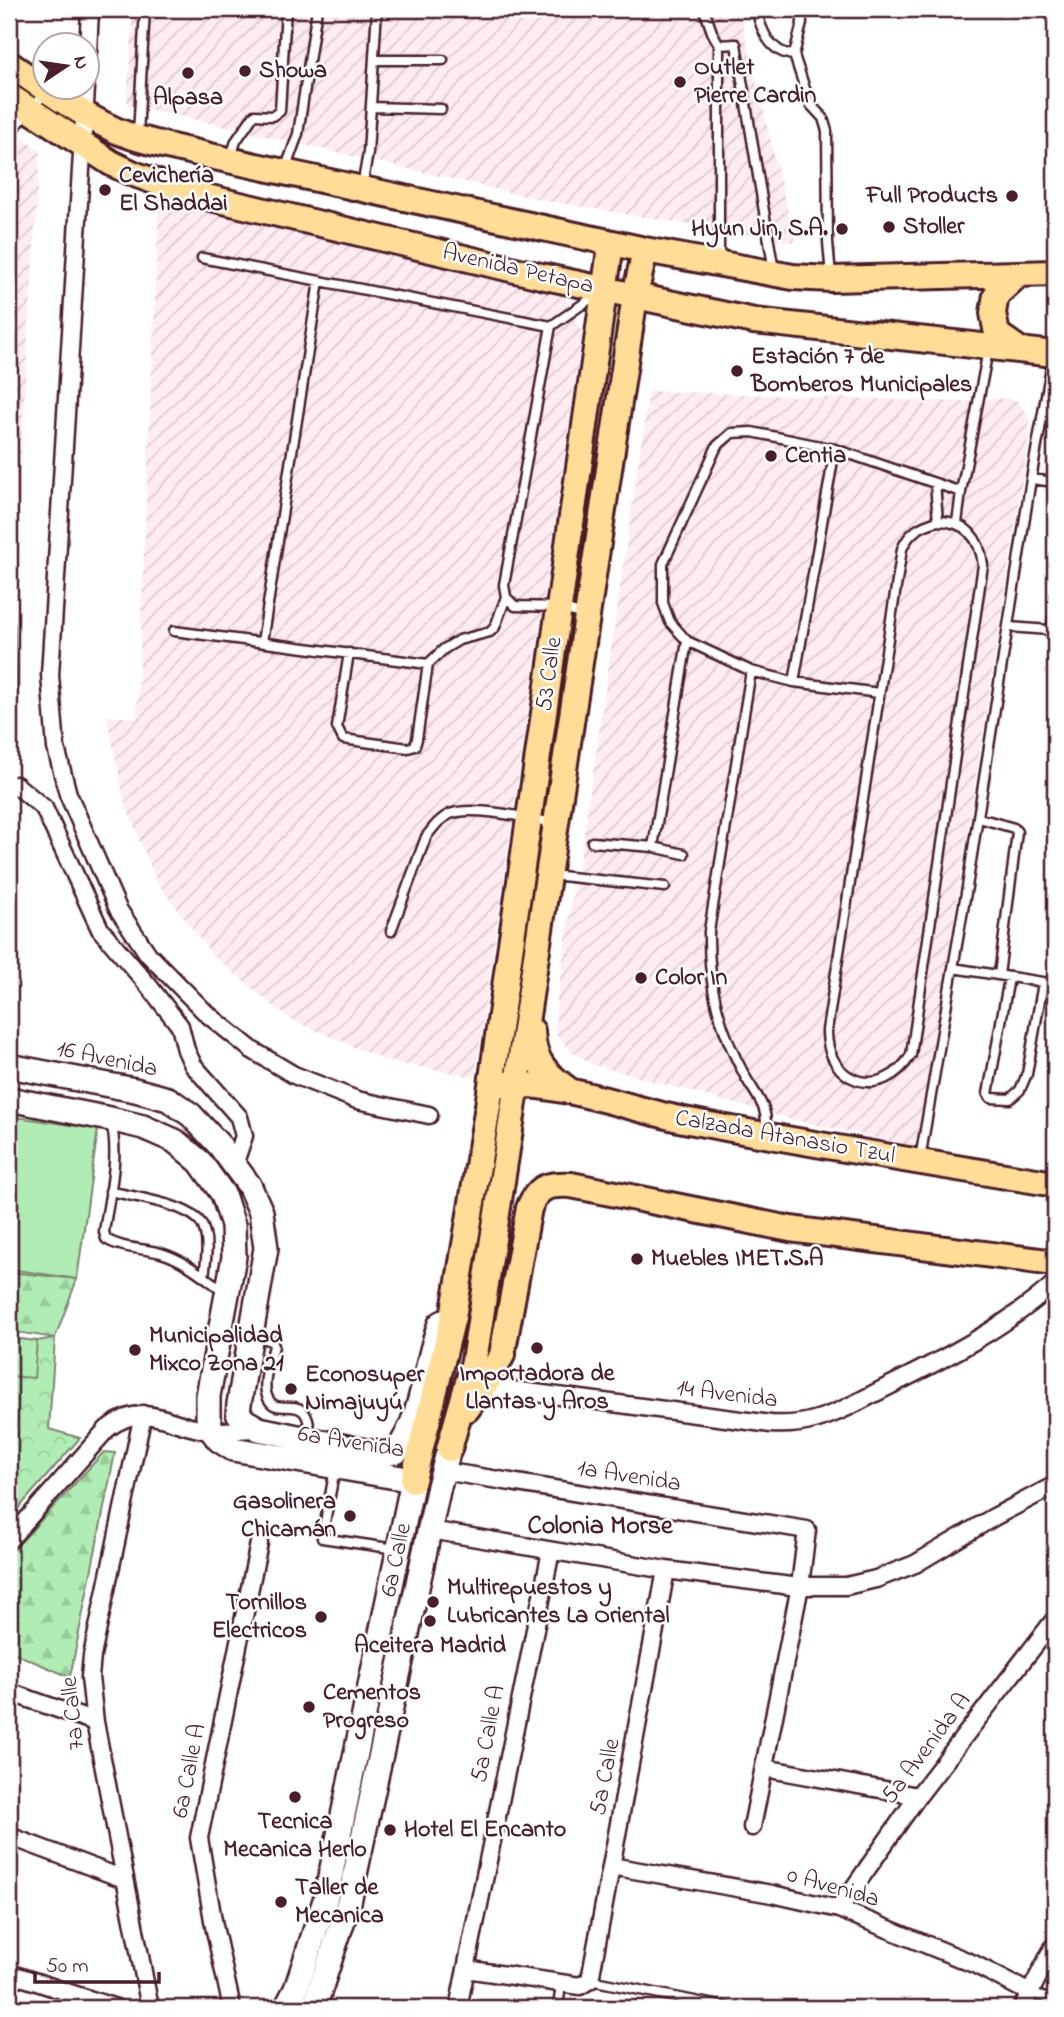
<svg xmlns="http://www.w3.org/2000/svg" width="1064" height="2017" font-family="'Indie Flower',sans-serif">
<defs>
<pattern id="industrial-furrows" width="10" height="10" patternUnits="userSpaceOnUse" patternTransform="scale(1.75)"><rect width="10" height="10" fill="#feecf2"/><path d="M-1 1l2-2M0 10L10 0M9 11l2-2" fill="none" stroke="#dbcad0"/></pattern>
<pattern id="forest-firs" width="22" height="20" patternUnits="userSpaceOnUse" patternTransform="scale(1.75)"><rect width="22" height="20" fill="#afedb4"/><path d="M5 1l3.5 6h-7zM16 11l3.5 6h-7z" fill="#98cb9b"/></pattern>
<pattern id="park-crowns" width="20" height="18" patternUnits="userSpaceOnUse" patternTransform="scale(1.75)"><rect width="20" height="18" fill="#afedb4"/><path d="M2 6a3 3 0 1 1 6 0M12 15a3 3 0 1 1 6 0" fill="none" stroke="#98cb9b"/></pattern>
</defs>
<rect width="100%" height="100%" fill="#fff"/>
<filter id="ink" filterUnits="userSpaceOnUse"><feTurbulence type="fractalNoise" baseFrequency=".0143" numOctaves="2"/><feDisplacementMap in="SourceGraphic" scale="14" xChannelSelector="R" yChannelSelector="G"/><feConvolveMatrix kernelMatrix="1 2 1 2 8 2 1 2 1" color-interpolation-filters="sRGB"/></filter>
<g filter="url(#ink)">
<path fill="url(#industrial-furrows)" d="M133,9H739L795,242L547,201L127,104Z
M9,128L40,150L12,593H9Z
M159,202L564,295L582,333L475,1077L386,1061L290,1019L212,955L157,882L125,804L107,716L137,718Z
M649,391L959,402L1008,398L1017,401L1028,415L1030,422L1026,456L918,1147L794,1120L592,1064L570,1051L556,1034V1008L574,885L581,854Z"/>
<path fill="url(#forest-firs)" stroke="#7c8670" stroke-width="2" d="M9,1272L77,1279L55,1338L9,1331Z
M104,1452L115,1453L70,1677L9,1651V1555Z"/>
<path fill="url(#park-crowns)" stroke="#7c8670" stroke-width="2" d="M9,1338L37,1341L55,1338L49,1429L80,1438L9,1519Z"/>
<path fill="#afedb4" stroke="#7c8670" stroke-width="2" d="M9,1116L98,1129L77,1279L9,1269Z
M9,1338L37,1341L34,1378L9,1376Z"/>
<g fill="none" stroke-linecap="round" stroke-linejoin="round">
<defs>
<path id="lane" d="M704,9L712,32L719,45
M756,9C761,29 769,53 794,55
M801,9L802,23L794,55L810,104L823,118L827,131L828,242L831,276
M375,60H443
M371,107L441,109
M9,134L46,92
M138,135L145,9
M231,157L236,141L254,115L273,116L280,111L286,9
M285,170L298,134L317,9
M362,187L368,153L377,9
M9,237L10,248
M9,247V309
M202,258L551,326
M719,261V45L736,44L774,271
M1031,479L1055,482
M935,483L938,521
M938,521C966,521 980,538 983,565L911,1055C882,1102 826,1084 827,1030L902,549C909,532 920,526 938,521Z
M957,523L961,492L988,350
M585,616L559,607L515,606L506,597L504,585L551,326L599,293
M9,625L12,718
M1009,627L1049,630L1052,626L1055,606
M174,631L428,664L444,649L459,640L490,632L495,627L506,597
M262,642L319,281
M349,653L337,727L343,739L408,748L415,746L417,739L428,664
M751,671L709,931C708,987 719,1029 746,1078C757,1097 771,1110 764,1133
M794,682L835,449
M879,693L794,682L751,671L687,641L670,622L663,603V564L717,446L732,433L752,432L835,449L961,492
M979,818L1014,828L1017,832L999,975
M592,842L653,847
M684,854L653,847L687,641
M551,875L665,887
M391,931L426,837C433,828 439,819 450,814C471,805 530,818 553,823
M953,968L1055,984
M1009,978L988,1094L991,1098L1010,1099L1020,1090L1027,1074L1043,983
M111,1122C120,1157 109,1196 104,1232L106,1239C122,1249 143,1248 161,1253C185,1260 204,1277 224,1291
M920,1159L967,887L1031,479L1053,357
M110,1191C133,1197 188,1204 201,1223C210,1238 206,1261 204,1277
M253,1336L272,1341L274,1346C270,1361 260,1386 269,1400C279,1418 310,1388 310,1438
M335,1469L322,1538L396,1549
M590,1980L730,2008
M1030,1993L1055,2001
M558,2008L561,1984"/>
<path id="street" d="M88,53L90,9
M86,88L50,675L56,748L68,794L118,909L148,954L206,1013L252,1050L294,1075L357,1100L429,1115
M16,785L44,808L100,929L148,985L180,1026L186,1050L193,1065L239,1117L244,1136L234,1165
M483,1386L771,1424C786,1425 800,1424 814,1420C840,1413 863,1399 887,1387C946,1358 1006,1327 1055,1283
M143,1414L92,1656L90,1677L95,1722L150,2008
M443,1471L807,1530L800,1586L752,1827
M430,1530L666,1570L791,1586H846L876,1579L915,1564L994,1517L1055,1485
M9,1540L107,1429C147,1398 170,1428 212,1431C227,1432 243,1429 257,1429
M9,1692L95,1722
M764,1768L918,1796
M9,1836L124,1879
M611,1866L772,1894L839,1909L974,1964L1030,1993
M839,1909L918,1796L1055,1619
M466,1969L580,1986L590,1980L666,1570
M9,1973L116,2008
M232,2008L214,1926L199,1838L259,1543
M458,2008L551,1551
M1022,2008L1055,1944"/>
<path id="secondary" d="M9,1066L135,1090L168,1099L191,1115L220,1146L249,1185L261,1212L266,1248L239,1404L238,1413L245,1421L259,1429L380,1454L396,1452C424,1416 424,1366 440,1324L453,1317
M9,1099L110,1119L143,1127L175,1141L200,1162L223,1194L233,1225L234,1257L208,1396V1417L212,1431L219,1440L233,1449L413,1480
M286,2008L296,1989L326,1897L413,1480
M314,2008L349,1902L439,1486L449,1449"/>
<path id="primary" d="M9,64C43,87 78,113 115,130C145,143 179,148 210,156L645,250L793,277L831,279L1055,273
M9,96L111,163L134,174L181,191L541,276L754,321L1055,354
M1018,275L996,295L993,313L997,334L1020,350
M532,1031C533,1062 546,1074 570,1091
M502,1084C560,1082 627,1108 684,1120C807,1144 931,1164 1055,1184
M467,1409L492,1374L502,1355L529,1208C538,1186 548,1184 571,1185L790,1229L1055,1263
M449,1449L474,1361L508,1143L635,296L645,250
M413,1480L453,1317L488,1106L611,243"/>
</defs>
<use href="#lane" stroke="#4a1f2b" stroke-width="13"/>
<use href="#street" stroke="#4a1f2b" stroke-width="21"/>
<use href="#secondary" stroke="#4a1f2b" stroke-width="28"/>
<use href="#primary" stroke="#4a1f2b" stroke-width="30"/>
<use href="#lane" stroke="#fff" stroke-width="8"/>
<use href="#street" stroke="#fff" stroke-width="16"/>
<use href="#secondary" stroke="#fff" stroke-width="23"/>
<use href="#primary" stroke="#ffdd96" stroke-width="24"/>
</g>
</g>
<g fill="#4a1f2b" stroke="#fff" stroke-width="2.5">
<circle cx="245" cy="71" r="7"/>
<circle cx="188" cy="73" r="7"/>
<circle cx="680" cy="82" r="7"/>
<circle cx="105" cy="190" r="7"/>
<circle cx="1012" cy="196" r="7"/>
<circle cx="889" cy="227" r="7"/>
<circle cx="842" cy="229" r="7"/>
<circle cx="737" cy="371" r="7"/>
<circle cx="771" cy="456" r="7"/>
<circle cx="641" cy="978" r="7"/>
<circle cx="637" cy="1259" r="7"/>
<circle cx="537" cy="1348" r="7"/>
<circle cx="135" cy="1350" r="7"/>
<circle cx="291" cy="1389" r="7"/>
<circle cx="350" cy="1516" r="7"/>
<circle cx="433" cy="1602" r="7"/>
<circle cx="321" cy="1617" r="7"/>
<circle cx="430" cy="1621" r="7"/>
<circle cx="309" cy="1707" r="7"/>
<circle cx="295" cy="1797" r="7"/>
<circle cx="390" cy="1830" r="7"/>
<circle cx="281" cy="1902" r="7"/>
</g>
<g text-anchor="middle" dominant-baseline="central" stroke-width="5" stroke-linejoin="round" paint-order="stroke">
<g font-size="24" font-weight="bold" fill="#4a1f2b" stroke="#fff" text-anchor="start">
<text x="694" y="68">Outlet<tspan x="694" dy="28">Pierre Cardin</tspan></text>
<text x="259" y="71">Showa</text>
<text x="188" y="98" text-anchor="middle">Alpasa</text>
<text x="119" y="176">Cevichería<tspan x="119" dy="28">El Shaddai</tspan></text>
<text x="998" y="196" text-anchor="end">Full Products</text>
<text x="903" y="227">Stoller</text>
<text x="828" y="229" text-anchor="end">Hyun Jin, S.A.</text>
<text x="751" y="357">Estación 7 de<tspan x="751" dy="28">Bomberos Municipales</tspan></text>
<text x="785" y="456">Centia</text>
<text x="655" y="978">Color In</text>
<text x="651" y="1259">Muebles IMET.S.A</text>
<text x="149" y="1336">Municipalidad<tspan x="149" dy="28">Mixco Zona 21</tspan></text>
<text x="537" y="1374" text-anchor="middle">Importadora de<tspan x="537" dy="28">Llantas y Aros</tspan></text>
<text x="305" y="1375">Econosuper<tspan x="305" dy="28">Nimajuyú</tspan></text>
<text x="336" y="1502" text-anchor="end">Gasolinera<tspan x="336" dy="28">Chicamán</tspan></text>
<text x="447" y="1588">Multirepuestos y<tspan x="447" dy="28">Lubricantes La Oriental</tspan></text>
<text x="307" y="1603" text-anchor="end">Tornillos<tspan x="307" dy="28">Electricos</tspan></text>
<text x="430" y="1646" text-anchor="middle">Aceitera Madrid</text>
<text x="323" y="1693">Cementos<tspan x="323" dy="28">Progreso</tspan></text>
<text x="295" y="1822" text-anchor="middle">Tecnica<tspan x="295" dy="28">Mecanica Herlo</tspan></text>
<text x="404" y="1830">Hotel El Encanto</text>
<text x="295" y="1888">Taller de<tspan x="295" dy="28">Mecanica</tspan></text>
</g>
<g font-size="24" fill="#4a1f2b" stroke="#fff">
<text transform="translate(518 270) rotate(13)">Avenida Petapa</text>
<text transform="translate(550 674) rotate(-82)">53 Calle</text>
<text transform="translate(107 1060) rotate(12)">16 Avenida</text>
<text transform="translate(785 1138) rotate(10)">Calzada Atanasio Tzul</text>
<text transform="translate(727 1395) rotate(7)">14 Avenida</text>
<text transform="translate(351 1443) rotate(9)">6a Avenida</text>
<text transform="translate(629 1477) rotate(9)">1a Avenida</text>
<text transform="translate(397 1560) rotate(-78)">6a Calle</text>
<text transform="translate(74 1713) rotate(-96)">7a Calle</text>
<text transform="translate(489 1734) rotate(-79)">5a Calle A</text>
<text transform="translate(927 1749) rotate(-53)">5a Avenida A</text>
<text transform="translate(190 1771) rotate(-79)">6a Calle A</text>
<text transform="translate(606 1777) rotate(-79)">5a Calle</text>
<text transform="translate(833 1888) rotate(16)">0 Avenida</text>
</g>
<g font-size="26" font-weight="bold" fill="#4a1f2b" stroke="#fff">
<text x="600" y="1527">Colonia Morse</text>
</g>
</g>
<rect width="1064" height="2017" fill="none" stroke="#fff" stroke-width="35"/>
<rect x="18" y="18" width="1029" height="1982" fill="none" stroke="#4a1f2b" stroke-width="2.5" filter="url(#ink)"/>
<g transform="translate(66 66) rotate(77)"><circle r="33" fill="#ffffff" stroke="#b7a5aa" stroke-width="2"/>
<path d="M0-5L12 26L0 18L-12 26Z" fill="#4a1f2b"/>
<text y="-10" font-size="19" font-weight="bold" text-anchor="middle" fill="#4a1f2b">N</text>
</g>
<path d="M35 1972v10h124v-10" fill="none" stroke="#4a1f2b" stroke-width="3.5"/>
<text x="46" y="1972" font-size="21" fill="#4a1f2b" stroke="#ffffff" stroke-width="5" paint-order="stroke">50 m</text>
</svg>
